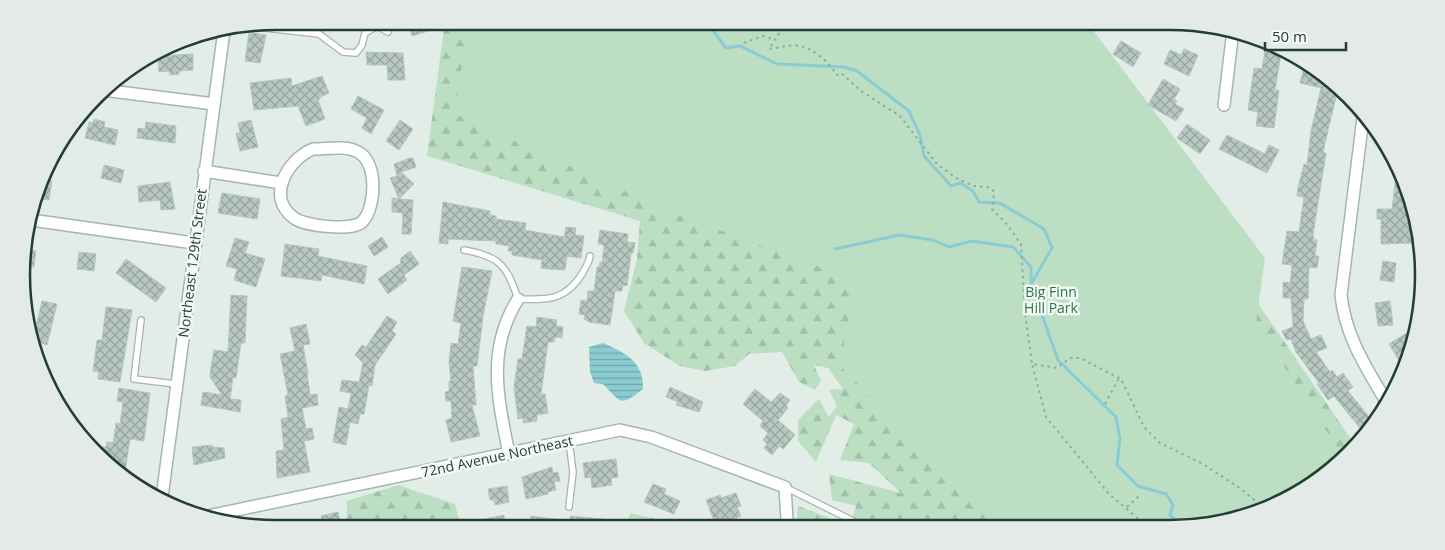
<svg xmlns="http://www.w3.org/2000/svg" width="1445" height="550" font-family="'Open Sans',sans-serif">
<defs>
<pattern id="forest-firs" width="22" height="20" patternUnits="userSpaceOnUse" patternTransform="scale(1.25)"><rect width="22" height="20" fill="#bcdec3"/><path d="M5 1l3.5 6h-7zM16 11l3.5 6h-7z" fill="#a1c0a8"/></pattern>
<pattern id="water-rules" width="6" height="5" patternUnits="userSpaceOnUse" patternTransform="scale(1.25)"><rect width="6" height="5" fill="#8bcbd2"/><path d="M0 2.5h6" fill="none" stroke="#71a6ab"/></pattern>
<pattern id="building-cross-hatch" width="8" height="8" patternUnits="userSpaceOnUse" patternTransform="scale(1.25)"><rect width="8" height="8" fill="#b8c8c1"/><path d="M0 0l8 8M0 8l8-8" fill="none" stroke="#95a49e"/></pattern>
</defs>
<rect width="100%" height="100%" fill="#e3ede8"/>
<path fill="url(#forest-firs)" d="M445,21H1065L1355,445L1338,466L1282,503L1203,527L796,528L798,506L850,526L856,506L832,500L829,474L901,493L869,463L840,460L854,424L836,415L816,462L798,441V420L819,399L829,417L837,406L829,390L843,389L828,368L814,365L821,381L815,390L799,382L782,352L749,354L735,366L705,371L680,366L644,343L624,311L637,259L640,221L427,156Z
M398,485L455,504L461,528L347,529V501Z
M631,513L692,528H623Z"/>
<path fill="#bcdec3" d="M468,21H1086L1265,258L1256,323L1344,458L1338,466L1282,503L1203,527H985L987,512L840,366L855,280L673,213L455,114Z"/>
<path fill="url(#water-rules)" d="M603,343C626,353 644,362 643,389C619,408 621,402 603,384L594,383L590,372L589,347Z"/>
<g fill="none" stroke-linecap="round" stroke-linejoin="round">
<path stroke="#8bcbd2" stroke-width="3" d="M706,21L726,48L740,46L777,64L844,67L857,71L909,111L920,135L924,156L951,186L960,183L973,191L979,202L1000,203L1044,229L1052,248L1031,284L1058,360L1116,417L1120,439L1117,465L1138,486L1166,494L1173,505L1170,515L1181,527
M835,249L899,235L933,240L949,247L972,241L1013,247L1031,267V282"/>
</g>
<path fill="url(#building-cross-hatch)" stroke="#b5c7be" d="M408,21H425L428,31L412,36Z
M249,32L266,35L260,63L245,61Z
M1121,41L1141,53L1133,67L1113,54Z
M1184,49L1198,55L1189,76L1164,64L1170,50L1181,55Z
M1265,51L1281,54L1275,90H1279L1274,128L1256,126L1258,112L1248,110L1254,68L1262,69Z
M366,52L403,53L405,80H388L387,65H367Z
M193,54V70L179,71V74L170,75L169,71L159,72L158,56Z
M1305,64L1325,74L1338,89L1325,143L1323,153H1326L1313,234L1314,240H1317L1315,256H1319L1317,268L1309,267L1308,299H1304L1303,321L1311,339L1321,335L1327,348L1316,352L1330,372L1332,370L1337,377L1343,373L1353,387L1348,391L1369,417L1366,420L1371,426L1363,432L1334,396L1328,400L1317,384L1319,383L1296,352L1291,339L1286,340L1282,331L1293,327L1291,298H1283V282L1290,283L1292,265L1282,264L1287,231L1299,232L1304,197L1297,196L1298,188L1304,164L1307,165L1311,131L1321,88L1300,83Z
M322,76L329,93L320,97V99L318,100L325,119L306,126L298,106L254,110L250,83L291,78L292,86Z
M1163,79L1180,89L1174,99L1177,101L1175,104L1184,109L1176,121L1148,105Z
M358,96L384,110L371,134L362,128L367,118L351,109Z
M94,119L105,122L104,127L118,130L115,145L85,138L89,122L93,123Z
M251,120L258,147L240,151L236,133H240L238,123Z
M400,120L413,129L399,150L386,141Z
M146,122L176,126L175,143L137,138L138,128L145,129Z
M1187,124L1210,140L1200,154L1177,138Z
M1227,135L1265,154L1269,145L1279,150L1267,173L1219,149Z
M410,158H413L416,167L401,172L414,184L399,199L413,200L411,234H402L403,213L392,212V198L399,199L390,178L397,176L394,164Z
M104,165L124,170L121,183L101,178Z
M1397,168L1412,212L1413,243L1381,244V219H1377V209H1392Z
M44,180L52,181L49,200L38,199Z
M170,182L175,209L161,210L160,200L139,202L138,186Z
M222,193L260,199L257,219L218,213Z
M443,202L490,211V215L496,216V219L526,223L525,230L564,237L566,227L576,228L575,235L584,236L581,258L567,256L565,270L549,269L541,268L542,260L512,255V251H508L509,246L496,244V241L448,239V244L439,243Z
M600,230L628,234L627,242L635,243L633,253H631L627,286L623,285L622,291H615L610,325L589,322L584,319L585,315L579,314L581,300L587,301L588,291H594L597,267H599L600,262L602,263L604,245L598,244Z
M382,237L388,247L374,256L368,246Z
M235,238L249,242L245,253L265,259L256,287L234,280L237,269L226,266Z
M285,244L319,249L318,256L367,266L364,284L322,275L321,281L281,276Z
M24,249L36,251L34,267L24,265Z
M410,251L419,264L404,275L407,280L388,294L378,279L399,264L400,266L401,258Z
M79,252L96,254L94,271L77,269Z
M126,259L166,288L156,302L116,273Z
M1383,261L1396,263L1394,282L1380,280Z
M462,267L492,271L483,316L477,366H473L476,405H472L480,436L451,442L446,420L452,418L451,401H446L445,392L449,391V381H451L449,362L451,343L458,344L461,323L453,321Z
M231,295L247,296L245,343H241L236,378L233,377L230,399L241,400L240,412L201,405L203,392L222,395L210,377L211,367L214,350L228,352Z
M42,301L57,304L47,345L33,340Z
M1390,301L1393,325L1378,326L1375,303Z
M106,307L132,310L120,382L98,379L99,372L93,371L97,340H102Z
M387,316L397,322L392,331L396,334L375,365L372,386L369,385L364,414H360L358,424L350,422L346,445L333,442L339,407L348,409L351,393L340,391L342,380L359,382L363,363L355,355L362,345L366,347Z
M537,317L557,320L556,326L563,327L562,338L555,337L554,342H548L541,394H545L548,413L537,415V421L523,423V418L518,419L514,387L518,359H522L527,326L536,327Z
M306,324L310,344L303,345L308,373H307L310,395L317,394L318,405L302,408L306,429L312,428L314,439L304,441L310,472L277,478L276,451L284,450L281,419L288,417L285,396L288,395L280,354L295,351L290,328Z
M1410,331L1415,341L1403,367L1389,344Z
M670,387L703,402L699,412L676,405L678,402L666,397Z
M119,388L150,393L144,441L130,439L124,478L99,454L100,447H106L107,442L113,443L116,423L120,424L123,402L117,401Z
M755,389L771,402L780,393L790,400L786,405L788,408L778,420L795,435L783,449L779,446L772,455L764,448L767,444L763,440L768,433L760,426L763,421L743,404Z
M212,445V447L224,448L225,458L194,465L192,447Z
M616,459L618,477L611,478L612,485L592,488L591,477L585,478L583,463Z
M552,467L553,473L558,472L560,481L554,482L556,490L548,492V494L526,499L522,477Z
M653,484L666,489L664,494L680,501L674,514L644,502Z
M507,486L509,502L495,505L494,500H490L488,489Z
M736,493L741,506L737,507L741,516L716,526L706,500L720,495L721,498Z
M338,512L341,524L333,526L334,529H325L321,516Z
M504,515L505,528H466V523Z
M531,516L570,521V516L602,519L601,528H530Z"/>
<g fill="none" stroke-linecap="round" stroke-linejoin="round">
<defs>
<path id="service" d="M248,26L319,34L343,52L356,53L362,45L365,33L377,26L388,32
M464,250C500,256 507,266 518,299C547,300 565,301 582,274C585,268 589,263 590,256
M141,320L134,379L176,384
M569,441L573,472L569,507
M785,487L857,523"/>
<path id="minor" d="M103,90L214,104
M1224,105L1233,30
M1363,118L1341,295C1345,336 1367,369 1387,403
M313,149C327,149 346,145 358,152C378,162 376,206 363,221C354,232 305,226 294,218C265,197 288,159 313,149Z
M204,171L281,183
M31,220L194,243
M509,454C498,399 486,350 518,299
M162,497L224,30
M203,517L620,430L651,437L785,487L787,520L784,528"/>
</defs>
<use href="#service" stroke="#a5b5af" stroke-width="8"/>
<use href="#minor" stroke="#a5b5af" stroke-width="14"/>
<path stroke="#83b1a0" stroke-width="2" stroke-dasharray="2.5 4" stroke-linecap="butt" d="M776,21L780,32L769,49C778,48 791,44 800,46C815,49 829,63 837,75L841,73L861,91L900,116L937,164L956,178L973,186L987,187L993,190L994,194L992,209L1005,222L1021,244L1025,313L1032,364
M744,43L763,36L775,40
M1105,404L1119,378
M1127,507L1140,495
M1148,527L1109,494L1046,417L1032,364L1057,368L1070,358H1080L1121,379L1144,427L1160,443L1203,464L1241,489L1264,508"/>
<use href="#service" stroke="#fff" stroke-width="5.5"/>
<use href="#minor" stroke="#fff" stroke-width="11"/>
</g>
<g text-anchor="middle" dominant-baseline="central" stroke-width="5" stroke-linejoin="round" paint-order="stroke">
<g font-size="14" fill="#223e35" stroke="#f4f9f6">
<text transform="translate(192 263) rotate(-83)">Northeast 129th Street</text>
<text transform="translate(497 456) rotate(-12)">72nd Avenue Northeast</text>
</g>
<g font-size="14" fill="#2c7645" stroke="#f4f9f6">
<text x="1051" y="291">Big Finn<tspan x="1051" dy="16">Hill Park</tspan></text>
</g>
</g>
<path d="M0 0H1445V550H0ZM275 30H1170A245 245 0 0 1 1415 275V275A245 245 0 0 1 1170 520H275A245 245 0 0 1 30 275V275A245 245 0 0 1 275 30Z" fill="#e3eae7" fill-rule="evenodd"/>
<path fill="none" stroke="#223e35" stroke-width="2.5" d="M275 30H1170A245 245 0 0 1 1415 275V275A245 245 0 0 1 1170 520H275A245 245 0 0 1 30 275V275A245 245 0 0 1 275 30Z"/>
<path d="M1265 42v8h81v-8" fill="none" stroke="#223e35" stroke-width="2.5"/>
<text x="1272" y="42" font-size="15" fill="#223e35" stroke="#f4f9f6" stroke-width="4" paint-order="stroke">50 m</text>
</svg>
